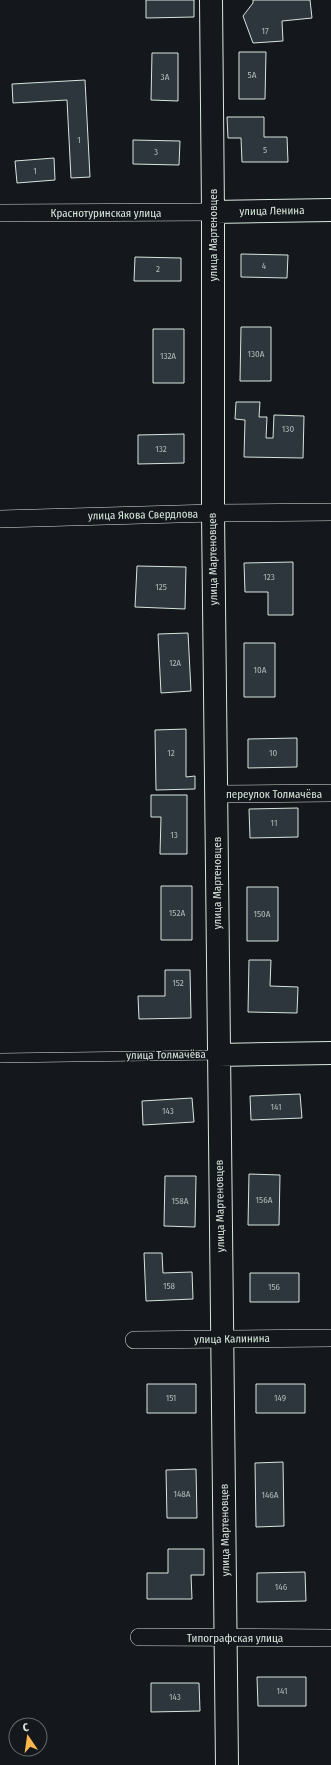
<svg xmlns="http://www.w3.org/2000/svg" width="331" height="1765" font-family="'Fira Sans Condensed',sans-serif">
<rect width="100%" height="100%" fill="#14181c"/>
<path fill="#2c363c" stroke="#d8e6dc" d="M146,0H194V17L146,18Z
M253,0H310L312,18L282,21L283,41L253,43L243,16L253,3Z
M239,52H266L265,99H239Z
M152,53H178V101L151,100Z
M85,80L90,177L71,178L67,100L13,103L12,84Z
M227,117H264V137H287L288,162H242L241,138H228Z
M133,140L180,141L179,165L133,164Z
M54,158L55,180L17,183L15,161Z
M241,254L288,255L287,278L241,277Z
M135,257L181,258V281H134Z
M241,327H271V381H240Z
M153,329H184V383H153Z
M236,402H260L259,417H267L266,438H273L274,415L304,416L303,458L244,457L245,420L235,419Z
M184,434V463L138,464V435Z
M293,562V615H268V592H245L244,563Z
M137,566L186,567L185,609L135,607Z
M188,633L191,691L161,693L158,634Z
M244,643H275V697H244Z
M186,729V777L195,776V789L156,790L155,730Z
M297,738V767L248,768V739Z
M151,795H187V854H160L161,817H151Z
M298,808V837L250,838L249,809Z
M161,886H192V940H161Z
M247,887H278V941H247Z
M249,960H271L270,986L298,987L297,1013L248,1012Z
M165,970H190L191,1018L139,1019L138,996H165Z
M300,1094L302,1118L251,1120L250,1096Z
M192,1098L194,1122L143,1125L142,1101Z
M249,1174L280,1175L279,1225H248Z
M165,1176H196L195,1227L164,1226Z
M144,1253H162L163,1273L192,1272L193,1299L146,1301Z
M250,1273H299V1302H250Z
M147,1384H196V1413H147Z
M256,1384H305V1413H256Z
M283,1462L284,1526L256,1527L255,1463Z
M196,1469L197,1518H167L166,1470Z
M168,1549H204V1575H191L192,1599H147V1573H168Z
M305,1572L306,1601L257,1602V1573Z
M257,1677H306V1706H258Z
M151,1683H199L200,1711L151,1712Z"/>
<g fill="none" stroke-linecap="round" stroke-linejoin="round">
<defs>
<path id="service" d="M0,1058L218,1055"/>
<path id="minor" d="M0,213L213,212
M0,519L213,513L331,512
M217,794L331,793
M134,1340L331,1338
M139,1637L331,1638"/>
<path id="tertiary" d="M211,0L213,212V513L227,1765
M213,212L331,210
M218,1055L331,1053"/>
</defs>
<use href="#service" stroke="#d8e6dc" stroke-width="10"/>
<use href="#minor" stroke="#d8e6dc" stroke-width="18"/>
<use href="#tertiary" stroke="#d8e6dc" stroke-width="24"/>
<use href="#service" stroke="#14181c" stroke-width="9"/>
<use href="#minor" stroke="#14181c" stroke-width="17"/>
<use href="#tertiary" stroke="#14181c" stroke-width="22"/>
</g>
<g text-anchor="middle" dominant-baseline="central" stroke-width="3" stroke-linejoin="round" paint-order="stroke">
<g font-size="9" fill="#adbab4">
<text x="265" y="31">17</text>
<text x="252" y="75">5А</text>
<text x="165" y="77">3А</text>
<text x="79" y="140">1</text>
<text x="265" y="150">5</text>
<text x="156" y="152">3</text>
<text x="35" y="171">1</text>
<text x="264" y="266">4</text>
<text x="158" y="269">2</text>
<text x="256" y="354">130А</text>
<text x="168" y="356">132А</text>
<text x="288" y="429">130</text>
<text x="161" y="449">132</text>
<text x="269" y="577">123</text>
<text x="161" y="587">125</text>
<text x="175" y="663">12А</text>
<text x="260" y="670">10А</text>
<text x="171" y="753">12</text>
<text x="273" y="753">10</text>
<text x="274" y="823">11</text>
<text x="174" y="835">13</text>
<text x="177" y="913">152А</text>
<text x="262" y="914">150А</text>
<text x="178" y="983">152</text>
<text x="276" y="1107">141</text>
<text x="168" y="1111">143</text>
<text x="264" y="1200">156А</text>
<text x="180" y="1201">158А</text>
<text x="169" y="1286">158</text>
<text x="274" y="1287">156</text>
<text x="171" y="1398">151</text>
<text x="280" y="1398">149</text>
<text x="182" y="1494">148А</text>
<text x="270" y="1495">146А</text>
<text x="281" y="1587">146</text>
<text x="282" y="1691">141</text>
<text x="175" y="1697">143</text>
</g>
<g font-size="11" fill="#d8e6dc" stroke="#14181c">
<text transform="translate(272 211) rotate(-1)">улица Ленина</text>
<text x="106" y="213">Краснотуринская улица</text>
<text transform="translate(213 235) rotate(-90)">улица Мартеновцев</text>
<text transform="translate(143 515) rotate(-1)">улица Якова Свердлова</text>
<text transform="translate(213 559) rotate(-91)">улица Мартеновцев</text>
<text x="274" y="794">переулок Толмачёва</text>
<text transform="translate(217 883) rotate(-90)">улица Мартеновцев</text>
<text transform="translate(166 1055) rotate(-1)">улица Толмачёва</text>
<text transform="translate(220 1206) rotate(-91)">улица Мартеновцев</text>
<text transform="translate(232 1339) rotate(-1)">улица Калинина</text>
<text transform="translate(225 1530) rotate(-91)">улица Мартеновцев</text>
<text x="235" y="1638">Типографская улица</text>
</g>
</g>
<g transform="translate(28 1737) rotate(347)"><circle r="19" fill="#14181c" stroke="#626a69"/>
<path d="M0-3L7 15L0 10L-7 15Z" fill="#ffb74d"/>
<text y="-6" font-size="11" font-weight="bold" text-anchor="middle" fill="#d8e6dc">С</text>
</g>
</svg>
